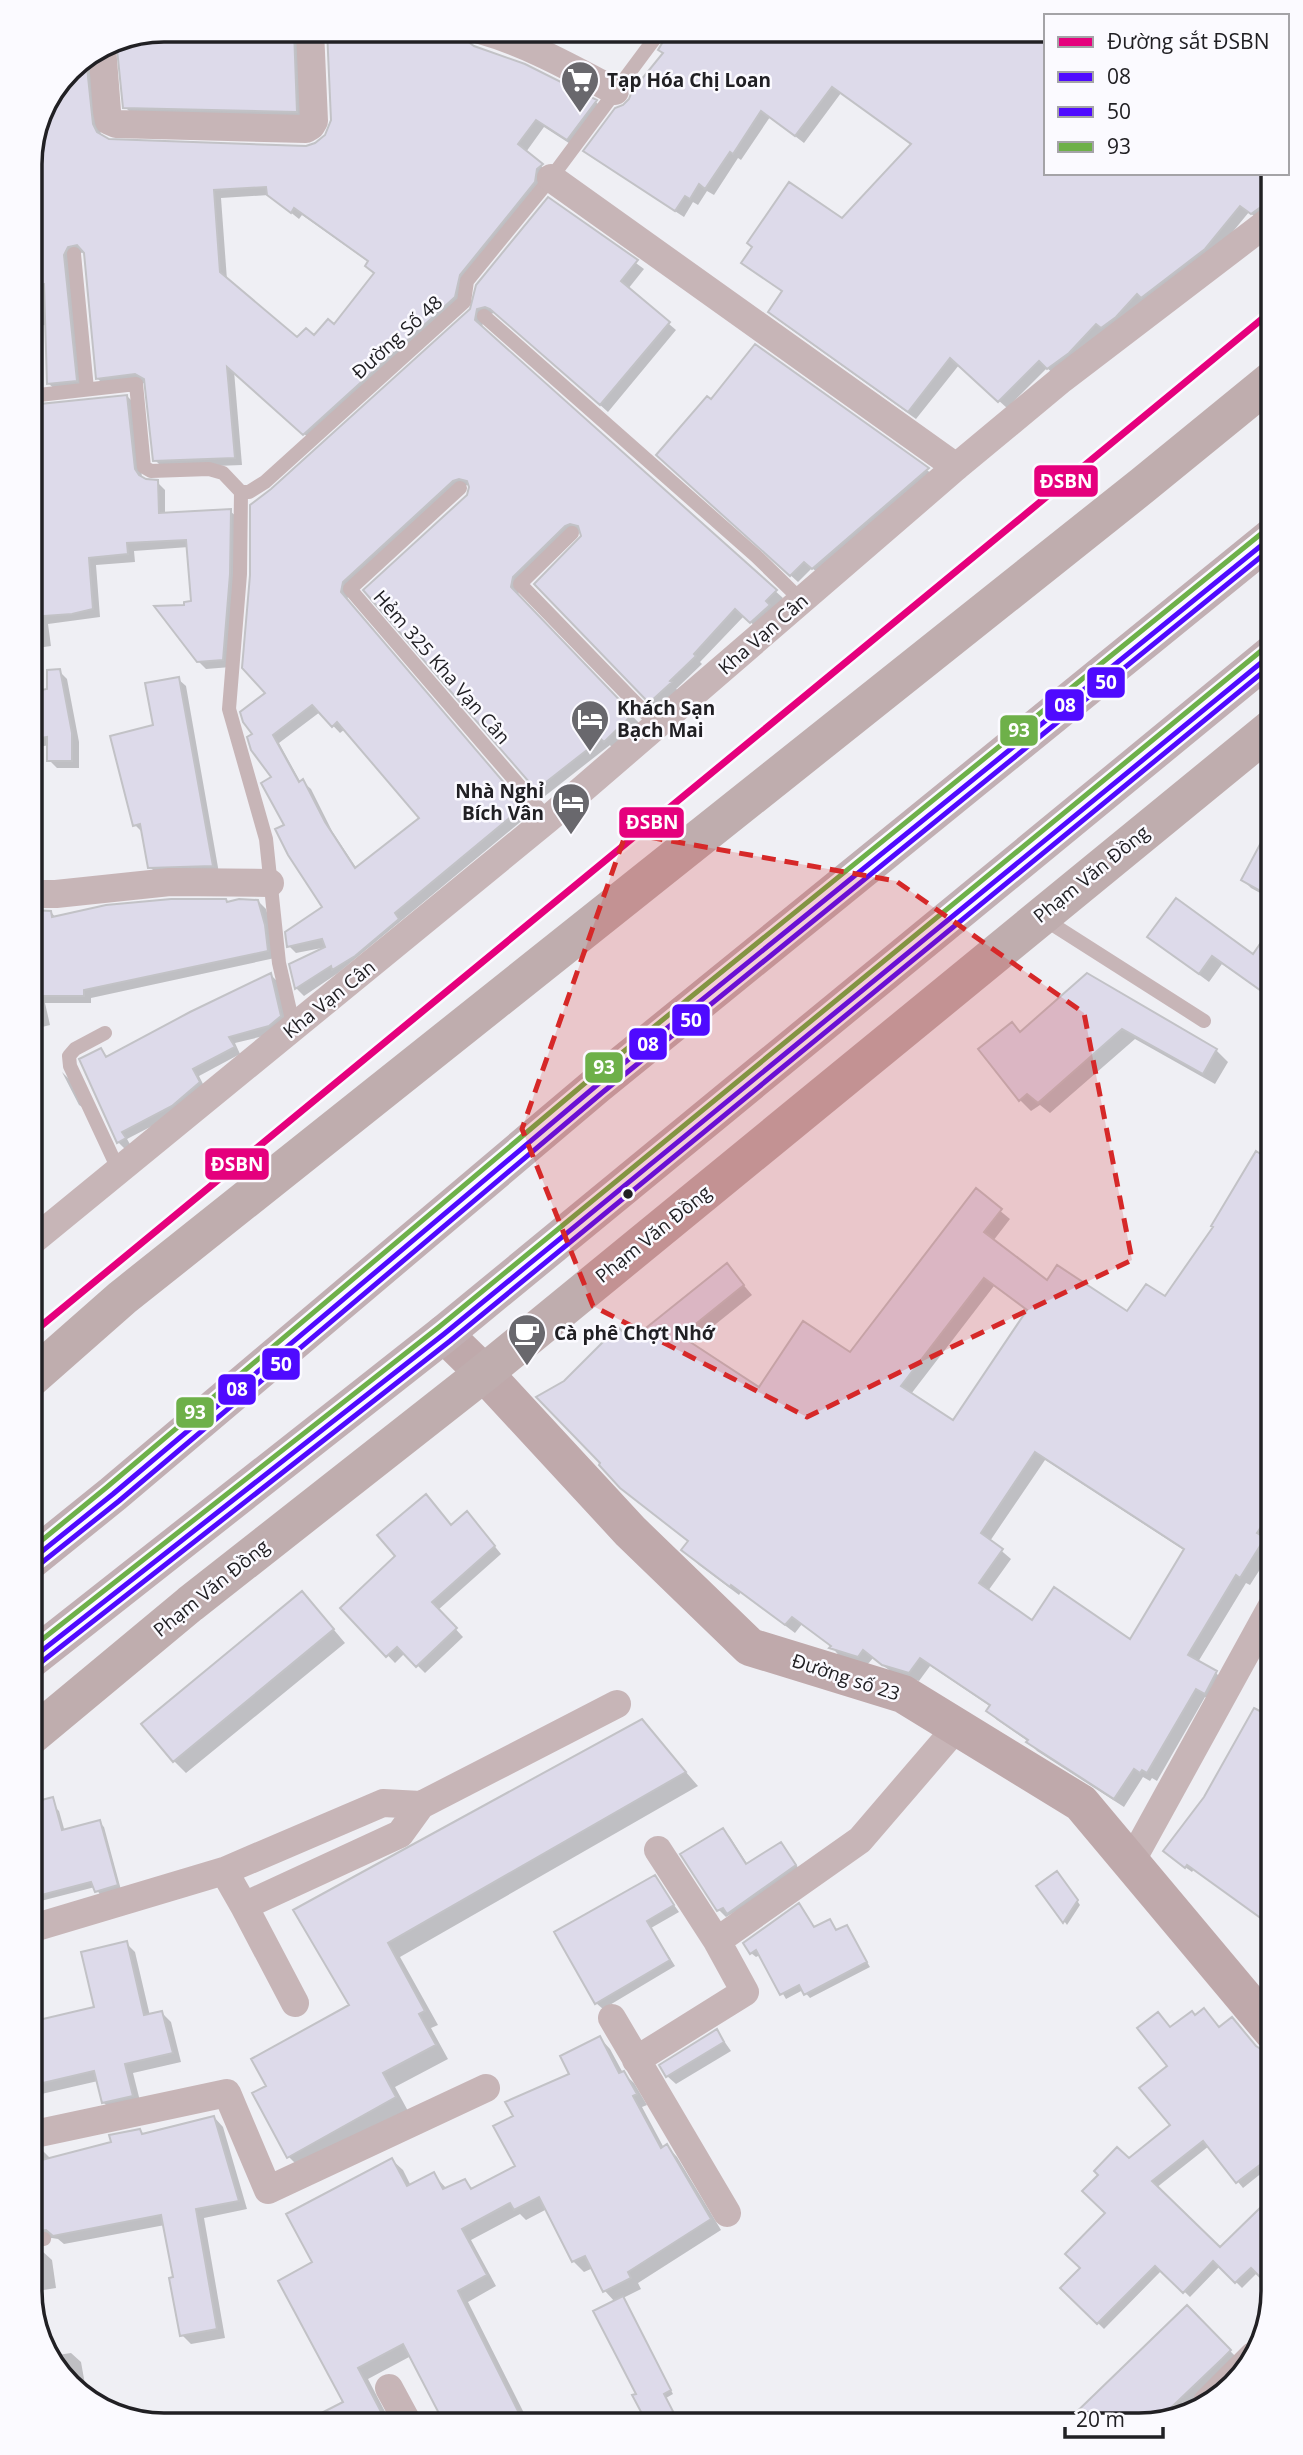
<svg xmlns="http://www.w3.org/2000/svg" width="1303" height="2455" font-family="'Open Sans',sans-serif">
<rect width="100%" height="100%" fill="#efeff4"/>
<path fill="#0003" fill-rule="evenodd" d="M164,30H303L304,119L133,115L125,107L117,39Z
M328,30H418L492,53L541,73L596,102L603,109L575,147L544,127L526,152L549,173L467,283L462,305L312,441L234,371L242,465L163,468L155,460L146,383L105,386L97,378L85,252L76,254L84,388L57,391L49,384L47,325L30,326V156L69,69L94,53L98,122L102,138L115,142L306,147L315,145L327,136L332,121ZM269,195L299,219L302,215L370,263L375,274L334,327L314,338L298,339L227,280L221,198Z
M520,30H554L548,41Z
M618,30H664L650,47Z
M671,30H715L722,36L726,30H854L895,59L915,30H1046V173H1273V211L1260,221L1249,212L1212,257L1056,376L1047,368L1007,408L959,365L916,419L778,320L770,312L783,292L743,263L843,220L912,145L841,93L804,143L770,117L741,160L738,158L714,195L707,191L698,205L693,202L684,217L593,158L585,151L624,107L665,54Z
M549,199L644,269L628,289L676,330L608,412L500,316L494,313L484,316L482,328L783,598L758,629L744,616L700,662L702,664L676,689L678,690L658,709L536,584L583,537L581,531L573,533L520,585L518,596L639,723L612,748L610,745L545,796L537,789L468,496L471,487L467,485L461,488L350,590L347,600L530,814L338,973L304,996L297,989L291,965L327,947L296,953L289,946L325,908L286,826L274,777L254,734L267,693L273,490L472,310ZM320,712L340,733L345,729L422,819L357,869L332,831L311,789L303,782L301,783L279,743Z
M756,347L935,476L820,575L812,568L798,582L665,461Z
M127,396L135,404L142,478L157,482L165,490V515L230,511L238,518L231,667L206,669L198,661L185,607L193,603L189,547L134,551L135,562L96,565L100,617L48,624L51,646L30,649V407Z
M59,671L67,679L79,742V768H57L49,760V745L30,749V693L49,690Z
M178,679L186,686L219,873L157,874L150,867L143,833L135,825L155,726Z
M1273,823V900L1251,888L1243,880Z
M258,901L266,909L273,934L275,958L91,998V1003H45L50,1025L30,1030V914L51,912L56,918Z
M1273,928V993L1270,997L1222,964L1209,982L1159,945L1253,956Z
M271,975L278,982L287,1023L276,1033L235,1043L240,1054L199,1076L206,1090L179,1112L127,1139L131,1146L125,1149L118,1142L100,1050L108,1058Z
M1087,975L1216,1050L1228,1062L1215,1084L1135,1039L1050,1113L1040,1105L1031,1111L1020,1100L1021,1033Z
M62,1072L69,1079L82,1107L79,1105Z
M1257,1154L1273,1164V1531L1266,1542L1273,1549L1250,1585L1246,1583L1198,1662L1216,1673L1225,1682L1214,1702L1205,1697L1157,1781L1152,1778L1150,1781L1143,1777L1124,1807L1037,1751L1029,1742L997,1720L988,1711L991,1707L930,1666L919,1681L893,1673L873,1658L867,1665L840,1657L832,1647L802,1624L795,1633L741,1592L739,1595L699,1565L684,1550L690,1542L631,1343L735,1275L752,1295L691,1344L759,1389L851,1354L976,1191L1010,1219L993,1241L1048,1283L1128,1314L1165,1299L1215,1227ZM994,1286L1029,1311L954,1423L911,1394ZM1045,1460L1185,1551L1130,1641L1033,1622L988,1591L1011,1559L990,1541Z
M474,1521L501,1554L438,1610L463,1637L425,1673L405,1653L395,1663L343,1608L398,1556L452,1526Z
M314,1606L345,1643L186,1773L174,1761Z
M1255,1710L1273,1721V1927L1194,1869L1192,1872L1171,1857Z
M642,1721L698,1786L400,1957L438,2025L431,2028L448,2059L395,2087L408,2111L303,2171L289,2157L254,2094L268,2087L351,2006L296,1911Z
M54,1806L59,1811L65,1832L99,1822L104,1827L121,1890L101,1896L95,1887L33,1903L36,1915L30,1917V1812Z
M723,1830L730,1837L748,1865L781,1844L802,1873L726,1917L719,1910Z
M654,1877L679,1912L651,1928L675,1966L603,2009L596,2003Z
M1061,1877L1080,1905L1067,1925L1039,1886Z
M799,1905L815,1929L830,1921L838,1932L846,1927L870,1967L810,1998L803,1990L786,1999L760,1955L756,1957L751,1953Z
M126,1943L135,1952L150,2016L162,2013L171,2022L181,2062L133,2073L141,2105L112,2111L103,2102L98,2081L37,2095L44,2126L30,2131V2024L96,2009Z
M1196,2017L1273,2059V2164L1243,2188L1209,2146L1156,2188L1220,2250L1261,2210L1273,2222V2288L1258,2272L1242,2288L1220,2266L1190,2297L1162,2270L1104,2329L1063,2288L1082,2268L1129,2161L1172,2125L1169,2066L1170,2029Z
M717,2031L731,2051L676,2084L667,2076Z
M600,2038L610,2049L623,2073L634,2083L647,2105L642,2107L664,2148L667,2146L677,2157L721,2230L638,2283L641,2289L623,2298L673,2394L666,2398L680,2425H651L635,2396L638,2394L615,2302L605,2291L593,2268L584,2272L573,2261L547,2209L526,2220L520,2214L471,2240L496,2286L468,2302L530,2425H447L411,2356L368,2379L392,2425H310L308,2422L346,2403L315,2263L392,2160L403,2170L411,2186L433,2174L447,2189L464,2181L473,2189L517,2166L515,2117L572,2075Z
M214,2117L223,2127L247,2209L204,2218L225,2338L191,2344L182,2335L175,2279L165,2225L64,2244L58,2239L52,2238L37,2242L30,2248V2152L43,2151L51,2159L113,2143L140,2130L144,2135Z
M42,2251L52,2260L56,2288L31,2292L42,2345L30,2291V2252Z
M1187,2307L1238,2359L1176,2418L1139,2425H1064Z
M71,2353L81,2362L88,2401L51,2356Z"/>
<g fill="none" stroke-linecap="round" stroke-linejoin="round">
<path stroke="#79bad0" stroke-width="10" d="M1271,1959H1273"/>
</g>
<path fill="#dddaea" stroke="#c2c2c6" stroke-width="2" fill-rule="evenodd" d="M200,30H294L297,112L123,108L116,39L138,35H200Z
M327,30H464L467,41L474,46L525,64L597,100L567,140L536,120L518,144L543,164L537,169L535,182L460,275L455,297L303,435L227,367L235,458L153,461L144,379L135,374L96,379L84,253L77,245L68,247L64,255L77,381L47,384L44,284L30,285V156L69,69L86,58L93,124L97,132L109,139L306,146L315,143L325,135L331,120ZM266,187L267,195L291,213L294,208L368,261L365,266L374,273L334,324L328,319L314,335L306,328L297,337L220,272L214,190Z
M670,30H1046V173H1273V194L1265,204L1251,214L1240,206L1205,249L1141,298L1137,294L1116,317L1101,328L1096,324L1069,353L1047,369L1039,361L998,402L950,358L908,412L768,312L782,291L741,263L752,247L747,243L789,182L842,218L911,144L832,87L795,136L761,111L733,154L730,152L705,189L699,184L690,199L685,196L675,211L583,151L615,108L623,105L629,99L632,91L663,53L658,50Z
M548,197L638,260L621,281L670,322L600,405L490,309L485,307L477,309L475,320L777,590L766,601L770,605L750,623L735,609L694,654L696,656L670,681L672,682L649,703L534,584L581,536L578,526L570,524L565,526L513,577L511,587L633,714L604,742L601,739L536,790L363,590L467,495L469,487L467,481L459,479L453,481L343,582L341,592L524,806L395,913L399,919L355,956L332,970L331,966L295,989L289,964L325,947L322,939L287,947L285,932L322,907L288,855L275,829L284,825L261,783L271,777L251,750L247,737L252,734L243,722L240,712L265,693L242,668L250,575V505L271,489L470,309L476,285ZM312,705L332,727L337,722L419,818L355,868L325,822L303,779L299,782L273,735Z
M755,344L929,468L812,569L804,562L790,576L656,455L707,396L711,399Z
M127,395L135,469L139,475L146,479L158,480L159,513L231,509L230,574L223,660L197,662L154,606L184,605V602L191,601L186,540L127,543L128,554L89,558L93,609L72,614L30,617V405Z
M60,669L72,733V761H47V737L30,740V692L47,689V670Z
M179,677L213,866L148,868L140,824L133,826L110,736L153,725L145,683Z
M1273,820V898L1241,880Z
M1176,898L1253,954L1273,925V971L1260,990L1212,956L1199,974L1147,937Z
M171,899H226L227,902L239,899L258,900L265,925L268,951L84,990V996H30V910L51,911L52,917L106,905Z
M271,973L281,1016L269,1026L229,1037L235,1047L193,1069L200,1082L172,1106L122,1132L126,1138L117,1143L79,1059L101,1048L106,1057L190,1012Z
M1087,973L1217,1049L1203,1074L1122,1029L1038,1103L1027,1094L1019,1101L978,1049L1012,1022L1020,1032Z
M1256,1151L1273,1162V1509L1257,1533L1265,1538L1240,1578L1236,1575L1188,1655L1217,1671L1205,1694L1196,1689L1147,1773L1142,1770L1140,1773L1134,1769L1114,1799L1026,1742L1028,1740L986,1711L990,1705L920,1658L909,1673L882,1665L863,1650L858,1657L829,1648L831,1646L792,1617L785,1625L731,1585L730,1587L681,1550L688,1541L620,1488L599,1465L600,1463L536,1397L564,1381L618,1327L631,1340L727,1263L744,1285L681,1336L759,1387L803,1321L850,1352L976,1188L1002,1209L984,1232L1047,1280L1057,1265L1127,1311L1146,1284L1165,1296L1213,1227L1211,1226ZM984,1278L1027,1310L953,1420L901,1386ZM1035,1452L1184,1549L1130,1639L1054,1587L1032,1620L979,1583L1003,1549L981,1533Z
M426,1494L451,1525L467,1511L495,1546L432,1602L457,1628L416,1667L397,1647L386,1657L340,1608L395,1556L377,1535Z
M302,1591L334,1629L173,1762L141,1724Z
M1254,1708L1273,1718V1927L1187,1865L1185,1868L1163,1851L1204,1797Z
M642,1719L686,1772L388,1943L425,2011L419,2014L436,2045L383,2073L396,2097L287,2158L252,2093L266,2086L251,2059L349,2005L293,1910Z
M53,1797L62,1830L100,1820L118,1885L95,1892L91,1882L30,1898V1803Z
M723,1828L746,1864L781,1842L796,1865L727,1914L723,1908L717,1911L680,1854Z
M1057,1871L1078,1900L1063,1923L1036,1886Z
M655,1875L674,1905L647,1921L670,1960L595,2004L554,1932Z
M799,1903L814,1927L830,1919L836,1930L847,1925L867,1962L804,1995L799,1985L780,1995L756,1950L750,1954L743,1943Z
M127,1941L144,2015L162,2011L173,2053L125,2064L133,2096L102,2103L94,2071L30,2086V2022L94,2007L81,1952Z
M1204,2008L1219,2027L1232,2017L1256,2046L1273,2057V2155L1236,2183L1203,2141L1152,2181L1220,2247L1261,2207L1273,2220V2290L1251,2268L1235,2283L1213,2261L1183,2293L1155,2266L1097,2324L1060,2288L1080,2268L1065,2254L1105,2213L1082,2191L1098,2175L1094,2171L1117,2147L1129,2158L1170,2125L1139,2088L1167,2066L1137,2028L1158,2012L1170,2027L1192,2011L1195,2015Z
M717,2029L724,2042L666,2077L659,2065Z
M600,2036L619,2073L624,2071L637,2094L633,2096L661,2148L667,2144L711,2219L628,2272L631,2278L603,2292L585,2256L572,2262L539,2197L514,2210L510,2203L462,2229L487,2275L458,2291L525,2425H445L403,2344L358,2368L388,2425H298L343,2402L278,2281L312,2262L286,2214L392,2158L407,2186L434,2172L443,2189L465,2179L471,2189L515,2166L493,2126L513,2116L505,2102L569,2074L560,2056Z
M214,2116L239,2201L196,2209L217,2329L180,2336L169,2278L173,2277L161,2215L53,2236L46,2230L30,2232V2163L111,2142L109,2135L140,2129L142,2134Z
M623,2296L671,2390L664,2394L680,2425H648L632,2395L636,2394L593,2311Z
M1187,2305L1231,2350L1222,2359L1156,2422L1139,2425H1063Z"/>
<g fill="none" stroke-linecap="round" stroke-linejoin="round">
<path stroke="#c7b5b7" stroke-width="14" d="M74,254L87,389
M484,316L756,556L802,601
M30,396L136,384L144,467L151,471L209,469L223,473L241,492H249L265,482L464,302L467,281L551,178L661,30
M460,488L350,589L548,819
M241,492L240,574L229,709L266,839L279,963L294,1028
M572,533L520,584L657,725
M1044,919L1204,1021
M105,1033L75,1049L69,1056L70,1066L119,1171
M30,2242L44,2239"/>
<path stroke="#c7b5b7" stroke-width="28" d="M480,30C527,43 571,68 615,91
M102,47L107,111L109,121L116,124L306,129L311,126L314,121L310,30
M551,178L956,467
M30,885L34,894H56L170,882L270,883
M30,1243L548,819L956,467L1062,379L1273,218
M1131,1862L1273,1604
M224,1871L244,1906L400,1834L421,1805
M244,1906L295,2003
M30,1929L224,1871L383,1803L421,1805L617,1704
M717,1941L860,1840L957,1727
M612,2018L727,2213
M636,2060L745,1992L717,1941L658,1850
M30,2135L227,2093L268,2190L486,2088
M389,2388L409,2425
M1207,2402L1253,2356"/>
<path stroke="#bfa9ab" stroke-width="38" d="M444,1334L484,1373L630,1531L750,1647L903,1694L1081,1803L1273,2032"/>
<path stroke="#bfadae" stroke-width="38" d="M30,1379L122,1298L1143,485L1273,379
M30,1737L190,1604L484,1373L1273,727"/>
<path stroke="#c1afb3" stroke-width="38" d="M30,1561L113,1494L597,1085L1273,536
M30,1660L444,1334L1273,653"/>
<defs>
<path id="bus-1" d="M30,1561L113,1494L597,1085L1273,536
M30,1660L444,1334L1273,653"/>
<path id="bus-2" d="M35,1568L119,1501L603,1092L1273,547
M35,1667L450,1341L1273,664"/>
<path id="bus-3" d="M30,1550L107,1487L591,1078L1267,529
M30,1649L439,1327L1267,646"/>
</defs>
<use href="#bus-1" stroke="#fbfaff" stroke-width="10"/>
<use href="#bus-2" stroke="#fbfaff" stroke-width="10"/>
<use href="#bus-3" stroke="#fbfaff" stroke-width="10"/>
<use href="#bus-1" stroke="#4f0aff" stroke-width="5"/>
<use href="#bus-2" stroke="#4f0aff" stroke-width="5"/>
<use href="#bus-3" stroke="#6eb049" stroke-width="5"/>
<defs>
<path id="rail-1" d="M30,1335L1273,310"/>
</defs>
<use href="#rail-1" stroke="#fbfaff" stroke-width="12"/>
<use href="#rail-1" stroke="#e5007d" stroke-width="7"/>
</g>
<path fill="#d62828" fill-opacity="0.2" stroke="#d62828" stroke-width="5" stroke-dasharray="14 9" stroke-linejoin="round" d="M626,833L896,881L1084,1013L1132,1260L807,1417L593,1306L522,1129Z"/>
<defs>
<symbol id="supermarket-pin" viewBox="-11 -11 22 30"><path d="M0 17L-7.5 6A9.5 9.5 0 1 1 7.5 6Z" fill="#69686d" stroke="#fbfaff"/><path d="M-6-5.5h2.5l.6 2H6L4.5 2H-2.5L-4.4-4H-6ZM-1.5 3.2a1.3 1.3 0 1 0 .1 0ZM3 3.2a1.3 1.3 0 1 0 .1 0Z" fill="#fff"/></symbol>
<symbol id="hotel-pin" viewBox="-11 -11 22 30"><path d="M0 17L-7.5 6A9.5 9.5 0 1 1 7.5 6Z" fill="#69686d" stroke="#fbfaff"/><path d="M-6-4.5h1.5V1H6V5H4.5V3h-9V5H-6ZM-4 0a1.8 1.8 0 1 1 3.6 0ZM.5 0V-2.5h3Q6-2.5 6 0Z" fill="#fff"/></symbol>
<symbol id="cafe-pin" viewBox="-11 -11 22 30"><path d="M0 17L-7.5 6A9.5 9.5 0 1 1 7.5 6Z" fill="#69686d" stroke="#fbfaff"/><path d="M-5.5-4.5H6V0H3Q3 3.5 0 3.5H-2.5Q-5.5 3.5-5.5 0ZM3-3.2v2h1.7v-2ZM-6 4.5H4V6H-6Z" fill="#fff"/></symbol>
</defs>
<g fill-rule="evenodd">
<use href="#supermarket-pin" x="558" y="58" width="44" height="60"/>
<use href="#hotel-pin" x="568" y="697" width="44" height="60"/>
<use href="#hotel-pin" x="549" y="780" width="44" height="60"/>
<use href="#cafe-pin" x="505" y="1311" width="44" height="60"/>
</g>
<circle fill="#212024" stroke="#fbfaff" stroke-width="2.5" cx="628" cy="1194" r="6"/>
<g text-anchor="middle" dominant-baseline="central" stroke-width="5" stroke-linejoin="round" paint-order="stroke">
<g font-size="19" font-weight="bold" fill="#212024" stroke="#fbfaff" text-anchor="start">
<text x="607" y="80">Tạp Hóa Chị Loan</text>
<text x="617" y="708">Khách Sạn<tspan x="617" dy="22">Bạch Mai</tspan></text>
<text x="544" y="791" text-anchor="end">Nhà Nghỉ<tspan x="544" dy="22">Bích Vân</tspan></text>
<text x="554" y="1333">Cà phê Chợt Nhớ</text>
</g>
<g font-size="19" fill="#212024" stroke="#fbfaff">
<text transform="translate(397 337) rotate(-42)">Đường Số 48</text>
<text transform="translate(763 634) rotate(-41)">Kha Vạn Cân</text>
<text transform="translate(442 667) rotate(49)">Hẻm 325 Kha Vạn Cân</text>
<text transform="translate(1091 874) rotate(-39)">Phạm Văn Đồng</text>
<text transform="translate(329 999) rotate(-39)">Kha Vạn Cân</text>
<text transform="translate(653 1234) rotate(-39)">Phạm Văn Đồng</text>
<text transform="translate(211 1588) rotate(-39)">Phạm Văn Đồng</text>
<text transform="translate(846 1677) rotate(18)">Đường số 23</text>
</g>
</g>
<path d="M0 0H1303V2455H0ZM164 42H1139A122 122 0 0 1 1261 164V2291A122 122 0 0 1 1139 2413H164A122 122 0 0 1 42 2291V164A122 122 0 0 1 164 42Z" fill="#fbfaff" fill-rule="evenodd"/>
<path fill="none" stroke="#212024" stroke-width="3.5" d="M164 42H1139A122 122 0 0 1 1261 164V2291A122 122 0 0 1 1139 2413H164A122 122 0 0 1 42 2291V164A122 122 0 0 1 164 42Z"/>
<g stroke="#fbfaff" stroke-width="2.5">
<rect x="1033" y="464" width="66" height="34" rx="7" fill="#e5007d"/>
<rect x="1086" y="666" width="40" height="33" rx="7" fill="#4f0aff"/>
<rect x="1044" y="688" width="41" height="34" rx="7" fill="#4f0aff"/>
<rect x="999" y="714" width="40" height="33" rx="7" fill="#6eb049"/>
<rect x="618" y="806" width="67" height="33" rx="7" fill="#e5007d"/>
<rect x="671" y="1003" width="40" height="34" rx="7" fill="#4f0aff"/>
<rect x="628" y="1027" width="40" height="34" rx="7" fill="#4f0aff"/>
<rect x="584" y="1051" width="40" height="33" rx="7" fill="#6eb049"/>
<rect x="204" y="1147" width="66" height="34" rx="7" fill="#e5007d"/>
<rect x="261" y="1347" width="40" height="34" rx="7" fill="#4f0aff"/>
<rect x="217" y="1373" width="40" height="33" rx="7" fill="#4f0aff"/>
<rect x="175" y="1396" width="40" height="33" rx="7" fill="#6eb049"/>
</g>
<g font-size="19" text-anchor="middle" font-weight="bold" fill="#fff">
<text x="1066" y="488">ĐSBN</text>
<text x="1106" y="689">50</text>
<text x="1065" y="712">08</text>
<text x="1019" y="737">93</text>
<text x="652" y="829">ĐSBN</text>
<text x="691" y="1027">50</text>
<text x="648" y="1051">08</text>
<text x="604" y="1074">93</text>
<text x="237" y="1171">ĐSBN</text>
<text x="281" y="1371">50</text>
<text x="237" y="1396">08</text>
<text x="195" y="1419">93</text>
</g>
<rect x="1044" y="14" width="245" height="161" fill="#fbfaff" stroke="#a4a3a7" stroke-width="2"/>
<rect x="1058" y="37" width="35" height="10" fill="#e5007d" stroke="#a4a3a7" stroke-width="2"/>
<text x="1107" y="49" font-size="21" fill="#212024">Đường sắt ĐSBN</text>
<rect x="1058" y="72" width="35" height="10" fill="#4f0aff" stroke="#a4a3a7" stroke-width="2"/>
<text x="1107" y="84" font-size="21" fill="#212024">08</text>
<rect x="1058" y="107" width="35" height="10" fill="#4f0aff" stroke="#a4a3a7" stroke-width="2"/>
<text x="1107" y="119" font-size="21" fill="#212024">50</text>
<rect x="1058" y="142" width="35" height="10" fill="#6eb049" stroke="#a4a3a7" stroke-width="2"/>
<text x="1107" y="154" font-size="21" fill="#212024">93</text>
<path d="M1065 2427v10h98v-10" fill="none" stroke="#212024" stroke-width="3.5"/>
<text x="1076" y="2427" font-size="21" fill="#212024" stroke="#fbfaff" stroke-width="5" paint-order="stroke">20 m</text>
</svg>
